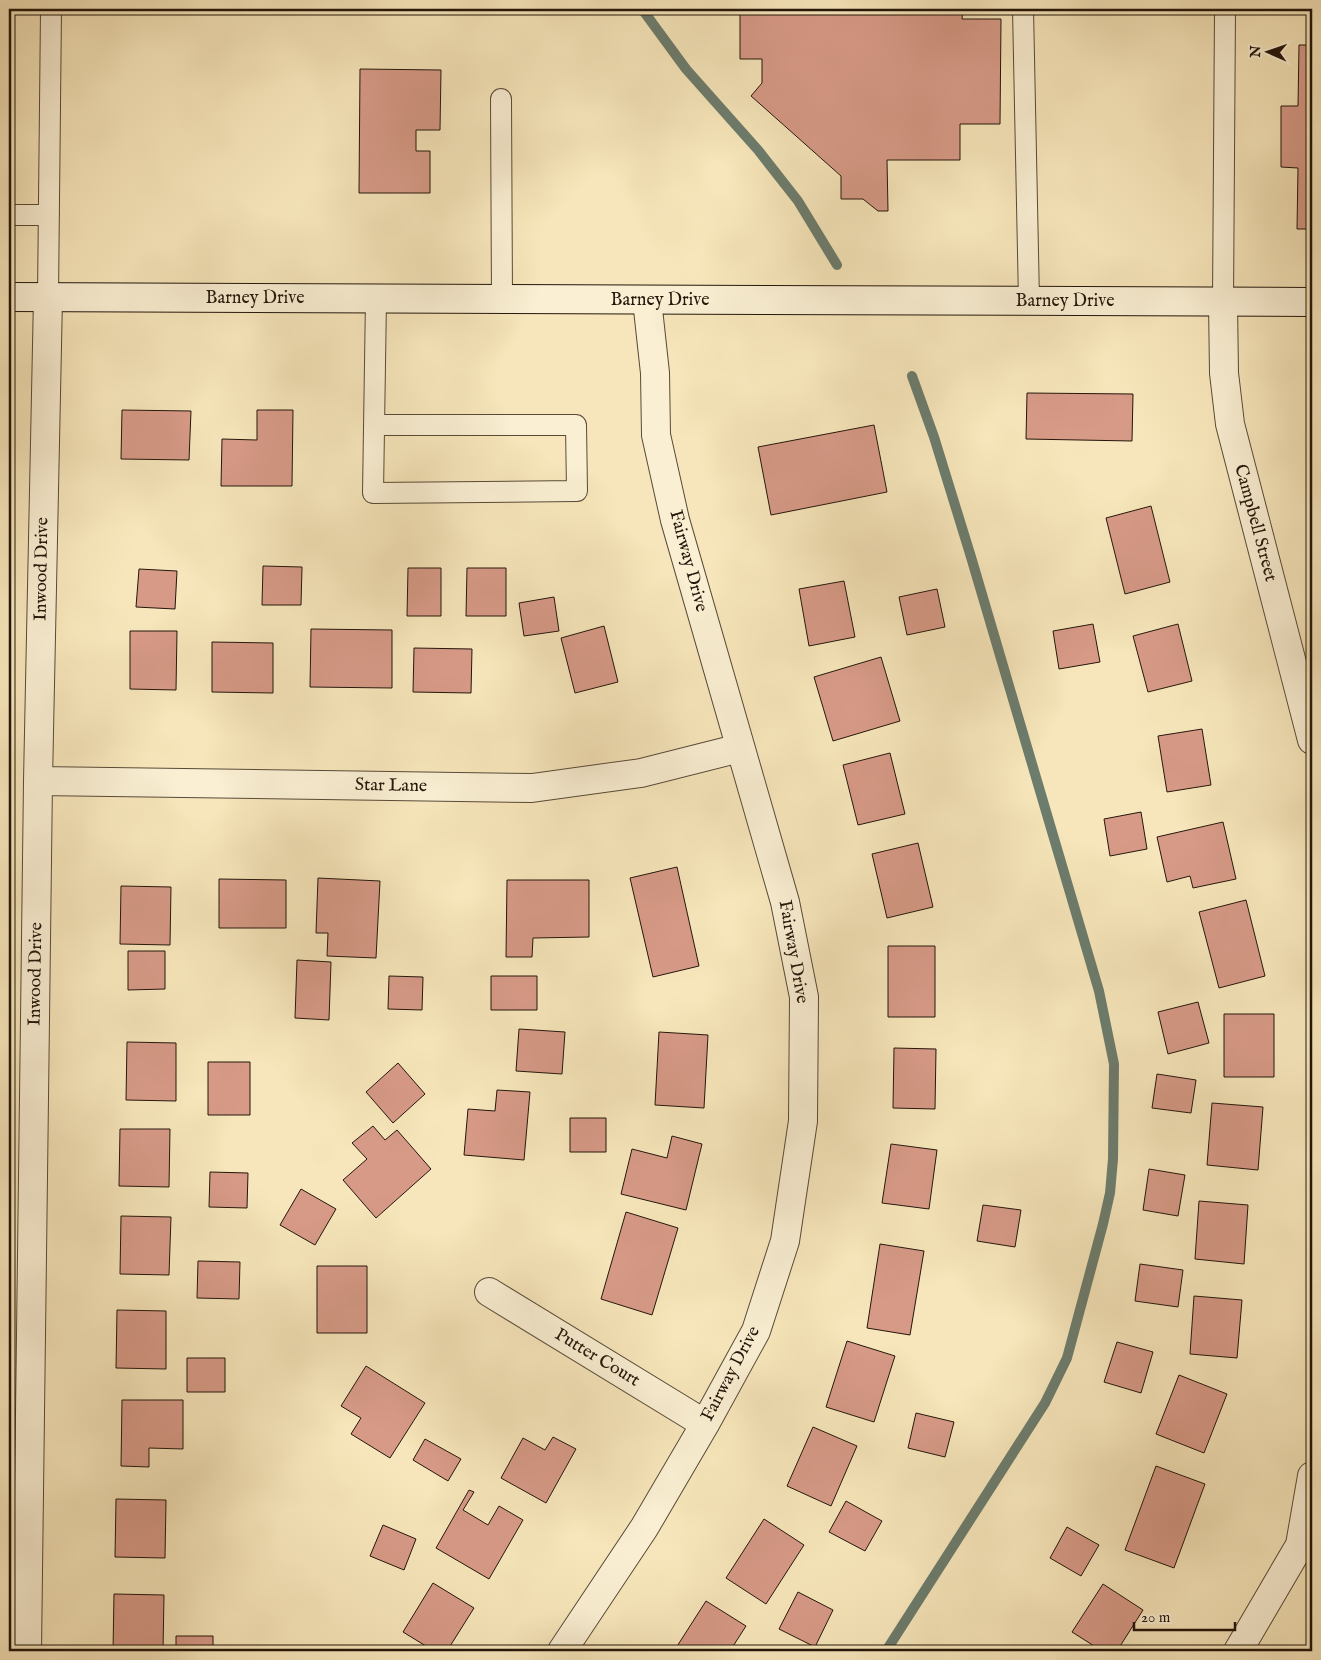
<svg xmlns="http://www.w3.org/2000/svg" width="1321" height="1660" font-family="'IM FELL English',serif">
<rect width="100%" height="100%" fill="#f7e6bb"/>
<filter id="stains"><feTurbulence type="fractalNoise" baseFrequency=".004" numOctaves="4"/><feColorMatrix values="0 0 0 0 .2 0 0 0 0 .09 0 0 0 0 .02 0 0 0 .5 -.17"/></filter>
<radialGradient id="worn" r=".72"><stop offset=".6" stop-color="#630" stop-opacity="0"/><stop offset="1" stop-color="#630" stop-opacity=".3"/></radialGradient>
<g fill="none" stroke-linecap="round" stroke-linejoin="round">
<path stroke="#6c7c6d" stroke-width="10" d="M642,9L686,69L758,150L798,201L837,265
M886,1651L1045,1403L1067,1358L1103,1224L1110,1193L1113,1159L1114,1064L1099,991L971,557L934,437L912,376"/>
</g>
<path fill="#d79a87" stroke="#23160b" d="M740,9H963L962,19H1001L1000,124H960V160H887L888,211H878L863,199H841V176L751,96L762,83V59H740Z
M1299,45H1312V229H1297L1298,168L1281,167V106H1298Z
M360,69L441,70L440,130H416V151H430V193H359Z
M1027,393L1133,394L1132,441L1026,439Z
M122,410L191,411L189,460L121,459Z
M257,410H293L292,486H221L222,439L257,440Z
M874,425L887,492L771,515L758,447Z
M1151,506L1170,582L1125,594L1106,518Z
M263,566L302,567L301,605H262Z
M408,568H441V616H407Z
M467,568H506V616H466Z
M139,569L177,571L175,609L136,607Z
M844,581L855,637L809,646L799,589Z
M937,589L945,627L907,635L899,597Z
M554,597L559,631L524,636L519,603Z
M1093,624L1100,662L1059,669L1053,631Z
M1178,624L1192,681L1148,692L1133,636Z
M604,626L618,682L575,693L561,638Z
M311,629L392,630V688L310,687Z
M130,631H177L176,690L130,689Z
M212,642L273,643V693L212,692Z
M414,648L472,649L471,693L413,692Z
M881,657L900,721L833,741L814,677Z
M1202,729L1211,785L1167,792L1158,736Z
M890,753L905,814L858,825L843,765Z
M1141,812L1147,849L1110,856L1104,819Z
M1223,822L1236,879L1193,888L1190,876L1167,882L1157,837Z
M918,843L933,907L887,918L872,854Z
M677,867L699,966L653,977L630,878Z
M318,878L380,881L376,958L327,956L328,933H316Z
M219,879L286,880V928H219Z
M507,880H589V937L533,938L532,957H506Z
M121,886L171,887L170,945L120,944Z
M1246,900L1265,976L1219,988L1199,912Z
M888,946H935V1017H888Z
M128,951H165V989L128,990Z
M297,960L331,962L329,1020L295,1018Z
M389,976L423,977L422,1010L388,1009Z
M491,976H537V1010H491Z
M1198,1002L1209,1043L1168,1054L1158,1012Z
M1224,1014H1274V1077H1224Z
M519,1029L565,1032L562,1074L516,1071Z
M659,1032L708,1035L704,1108L655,1105Z
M127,1042L176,1043V1101L126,1100Z
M894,1048L936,1049L935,1109L893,1108Z
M208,1062H250V1115H208Z
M398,1063L425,1094L393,1123L366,1092Z
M1157,1074L1196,1080L1191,1113L1152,1108Z
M497,1090L530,1092L524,1160L464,1155L468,1109L495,1111Z
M1212,1103L1263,1107L1258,1170L1207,1165Z
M570,1118H606V1152H570Z
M373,1126L385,1140L397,1130L431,1169L376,1218L343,1180L367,1159L352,1143Z
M120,1129H170L169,1187L119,1186Z
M672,1136L702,1144L686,1210L621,1194L632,1149L667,1158Z
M891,1144L937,1150L929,1209L882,1203Z
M1149,1169L1185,1175L1178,1216L1143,1210Z
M210,1172L248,1173L247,1208L209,1207Z
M301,1189L336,1209L315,1245L280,1225Z
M1199,1201L1248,1205L1244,1264L1195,1259Z
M983,1205L1021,1210L1015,1247L977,1241Z
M626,1212L678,1228L652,1315L601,1299Z
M121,1216L171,1217L169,1275L120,1274Z
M880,1244L924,1251L910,1335L867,1328Z
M198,1261L240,1262L239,1299L197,1298Z
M1140,1264L1183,1270L1178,1307L1135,1301Z
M317,1266H367V1333H317Z
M1194,1296L1242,1300L1237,1358L1190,1354Z
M117,1310L166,1311V1369L116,1368Z
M847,1341L895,1356L874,1422L826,1407Z
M1117,1342L1153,1352L1141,1393L1104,1382Z
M187,1358H225V1392H187Z
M366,1366L425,1403L390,1458L351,1434L361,1418L341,1406Z
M1179,1375L1227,1394L1204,1453L1156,1434Z
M122,1400H183V1449L149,1448V1467L121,1466Z
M916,1413L954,1422L945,1457L908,1448Z
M813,1427L857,1446L831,1506L787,1486Z
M553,1437L576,1449L546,1503L501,1478L523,1438L545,1450Z
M425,1439L461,1459L448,1481L413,1460Z
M1156,1466L1205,1484L1174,1568L1125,1550Z
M469,1490L474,1492L463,1510L488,1525L499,1506L523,1520L489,1579L436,1548Z
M116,1499L166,1500L165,1558L115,1557Z
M846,1501L882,1521L865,1551L829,1532Z
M764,1519L804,1545L766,1604L726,1578Z
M383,1525L416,1539L404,1570L370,1556Z
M1067,1527L1099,1545L1081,1576L1050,1558Z
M433,1583L474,1608L447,1651H434L403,1632Z
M1103,1584L1143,1610L1117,1651H1102L1072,1632Z
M798,1592L833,1610L815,1647L779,1629Z
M114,1594L164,1595L163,1651H113Z
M706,1601L746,1626L730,1651H674Z
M176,1636H213V1651H176Z"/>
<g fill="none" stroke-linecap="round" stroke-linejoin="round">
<defs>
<path id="lane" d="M1023,9L1029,301
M501,99L502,300
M9,215H49
M48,297L51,9
M1223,302L1225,9
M374,425H576L577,491L373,493L376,299"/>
<path id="street" d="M1223,302L1224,373L1230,424L1312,740
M38,781L532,788L641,773L740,748
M489,1292L705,1424
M27,1651L38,781L48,297
M562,1651L644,1528L705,1424L756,1331L785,1241L803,1121L804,997L785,902L675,520L656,435L655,373L647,300
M1238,1651L1300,1545L1312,1476"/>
<path id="secondary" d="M9,297L1312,302"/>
</defs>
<use href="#lane" stroke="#584a37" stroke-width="22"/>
<use href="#street" stroke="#584a37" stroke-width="30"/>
<use href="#secondary" stroke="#23160b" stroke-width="30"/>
<use href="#lane" stroke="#faefd3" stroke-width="20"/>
<use href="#street" stroke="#faefd3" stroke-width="28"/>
<use href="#secondary" stroke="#faefd3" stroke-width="28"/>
</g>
<g text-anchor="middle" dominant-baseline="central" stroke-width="4" stroke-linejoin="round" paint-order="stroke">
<g font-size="18" fill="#23160b" stroke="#faefd3">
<text x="255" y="298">Barney Drive</text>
<text x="660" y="300">Barney Drive</text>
<text x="1065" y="301">Barney Drive</text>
<text transform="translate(1255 523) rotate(75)">Campbell Street</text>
<text transform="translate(688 561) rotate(75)">Fairway Drive</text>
<text transform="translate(42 569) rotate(-89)">Inwood Drive</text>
<text transform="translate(391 786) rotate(1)">Star Lane</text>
<text transform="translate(793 952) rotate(80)">Fairway Drive</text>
<text transform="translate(36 974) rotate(-89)">Inwood Drive</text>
<text transform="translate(597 1358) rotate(31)">Putter Court</text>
<text transform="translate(731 1374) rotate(-62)">Fairway Drive</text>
</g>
</g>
<rect width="1321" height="1660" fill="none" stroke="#f7e6bb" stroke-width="30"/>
<rect x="10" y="10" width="1301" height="1640" fill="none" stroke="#23160b" stroke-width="2.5"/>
<rect x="15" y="15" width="1291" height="1630" fill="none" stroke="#23160b"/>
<g transform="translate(1268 52) rotate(272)" stroke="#faefd3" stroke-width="4" paint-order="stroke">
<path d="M0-4L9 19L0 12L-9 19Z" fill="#23160b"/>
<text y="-8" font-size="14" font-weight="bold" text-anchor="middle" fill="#23160b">N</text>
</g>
<path d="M1134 1622v8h101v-8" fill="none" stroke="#23160b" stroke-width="2.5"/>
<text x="1141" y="1622" font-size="15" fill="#23160b" stroke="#faefd3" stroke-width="4" paint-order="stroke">20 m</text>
<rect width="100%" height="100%" filter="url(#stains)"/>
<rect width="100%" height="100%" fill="url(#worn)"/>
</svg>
